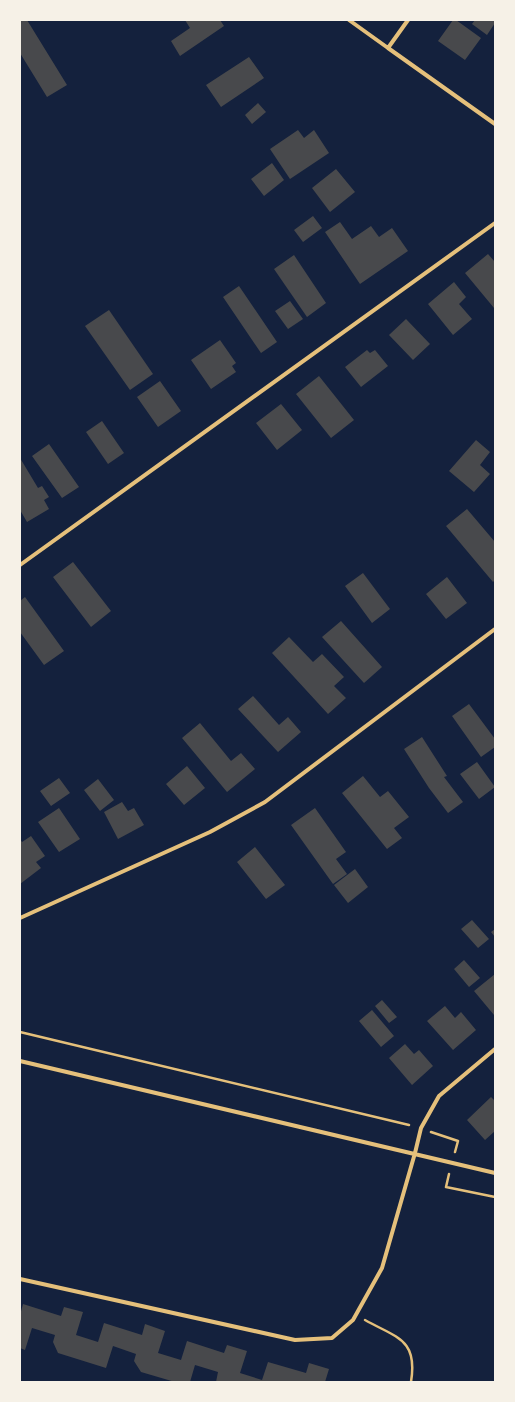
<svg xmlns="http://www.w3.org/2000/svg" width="515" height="1402" font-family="'Times New Roman',serif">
<rect width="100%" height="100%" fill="#14213d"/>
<path fill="#48494c" d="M20,20H27L67,85L47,97L20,53Z
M185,20H220L224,26L180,56L171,41L190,28Z
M453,20H456L481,38L465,60L438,41Z
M475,20H495V23L487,35L472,24Z
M249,57L264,78L221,107L206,85Z
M258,103L266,112L252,124L245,115Z
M298,130L304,138L314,130L329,153L290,179L270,149Z
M272,163L284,180L264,196L251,179Z
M336,169L355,192L330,212L312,188Z
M313,216L322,228L303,242L294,230Z
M340,222L352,239L371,226L379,237L392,228L408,251L360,284L325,232Z
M488,254L495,262L494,308L465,273Z
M294,255L326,303L307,317L274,269Z
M454,282L466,297L459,304L472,319L453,335L428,304Z
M239,286L277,342L261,353L223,297Z
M290,301L303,319L288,329L275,311Z
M109,310L153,374L130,390L85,326Z
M406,319L430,344L413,360L389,335Z
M220,340L236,363L232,366L236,372L211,389L191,360Z
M367,350L370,353L375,350L388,366L361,387L345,367Z
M319,376L354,420L331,438L296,394Z
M160,381L181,411L158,427L137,397Z
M281,404L302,430L277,450L256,423Z
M102,421L124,453L108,464L86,432Z
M476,440L490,452L480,465L490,474L474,492L449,471Z
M49,444L79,487L62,498L32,456Z
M20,458L38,488L42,486L49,497L44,500L49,509L27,522L20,510Z
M467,509L495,542V580L493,582L446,526Z
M73,562L111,611L91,627L53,577Z
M363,573L390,609L372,623L345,586Z
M447,577L467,603L446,619L426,594Z
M25,597L64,651L44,665L20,632V601Z
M341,621L382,667L364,683L322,637Z
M289,637L313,662L322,654L344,677L334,686L346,698L328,714L272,653Z
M253,696L279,725L288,717L301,732L278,752L238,709Z
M469,704L495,739V747L481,757L452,716Z
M200,723L231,761L241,753L255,769L227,792L182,738Z
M422,737L447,776L444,777L463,802L448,813L429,788L404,749Z
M477,762L495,787L479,799L460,774Z
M187,766L205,788L184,805L166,784Z
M363,776L380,797L388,791L409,817L394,828L402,838L387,849L342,793Z
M59,778L70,793L51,806L40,791Z
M98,779L114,800L100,811L84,790Z
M122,802L128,811L134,808L144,825L118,839L104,812Z
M59,808L80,839L59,852L38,822Z
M315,808L346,852L336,859L347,874L333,884L291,825Z
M31,836L45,856L36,862L41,868L20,884V839L22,842Z
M255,847L285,885L266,899L237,862Z
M355,869L368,887L348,903L334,885Z
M472,920L489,939L478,948L461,929Z
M495,929V937L491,932Z
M464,960L480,978L469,987L454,969Z
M495,974V1014L494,1015L474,991Z
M382,1000L397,1017L389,1023L375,1006Z
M445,1006L455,1018L461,1012L476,1030L453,1050L427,1021Z
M372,1010L394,1036L381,1047L359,1021Z
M405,1044L414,1054L419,1050L433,1066L412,1085L389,1058Z
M491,1097L495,1101V1131L485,1140L467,1120Z
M23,1304L61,1316L64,1307L83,1312L76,1335L98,1342L104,1323L142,1335L145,1324L165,1331L158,1353L181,1360L187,1341L224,1353L227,1345L247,1351L240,1373L262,1380L268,1362L306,1373L309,1363L329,1369L325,1382H216L218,1372L195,1365L190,1382H175L141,1372L134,1361L136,1354L113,1346L106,1368L58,1353L53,1342L55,1335L32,1328L25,1350L20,1348V1315Z"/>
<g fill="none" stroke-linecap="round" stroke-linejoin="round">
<path stroke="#e5c07b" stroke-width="2.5" d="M20,1032L409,1125
M431,1132L458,1141L455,1152
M449,1174L446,1187L495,1197
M365,1320C397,1338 418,1339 411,1382"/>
<path stroke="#e5c07b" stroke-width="4" d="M349,20L388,48L408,20
M388,48L495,124
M20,565L495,223
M20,918L210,832L265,802L495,629
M20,1061L495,1173
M20,1279L295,1340L332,1338L353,1320L382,1268L415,1153L421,1128L439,1096L495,1049"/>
</g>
<rect width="515" height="1402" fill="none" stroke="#f6f1e7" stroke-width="42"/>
</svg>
